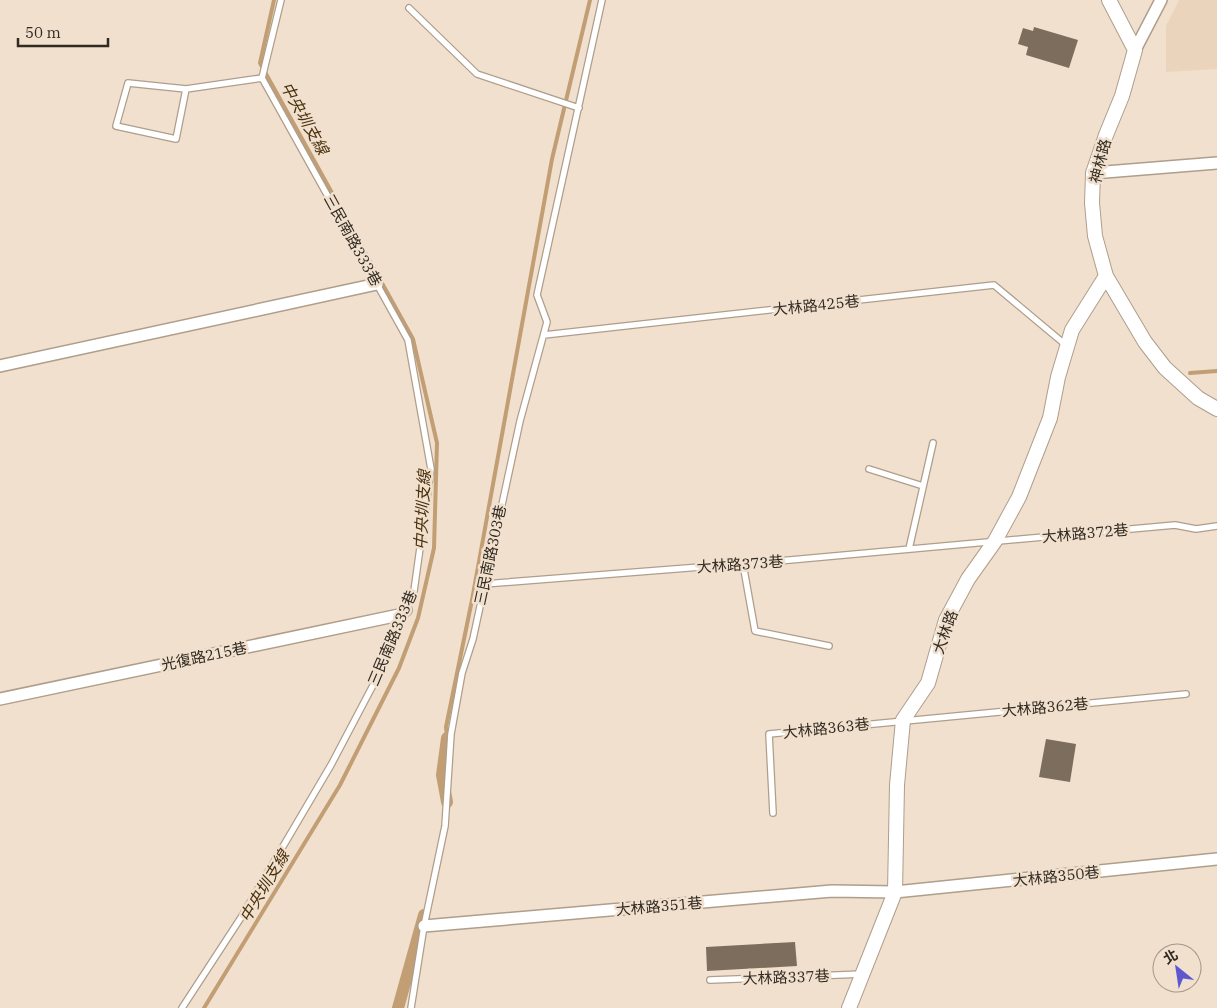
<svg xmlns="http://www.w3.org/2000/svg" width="1217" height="1008" font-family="'IBM Plex Serif','Noto Sans TC',serif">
<rect width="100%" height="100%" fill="#f1e0cd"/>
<path fill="#ead4bb" d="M1179,0H1217V69L1166,72V26Z"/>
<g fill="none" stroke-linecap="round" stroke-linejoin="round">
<path stroke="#c29e75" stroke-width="4" d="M1190,373L1217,371
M447,738L446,727L472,600L552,159L590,0
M204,1008L340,785L399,668L418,618L434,548L437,443L413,339L260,63L274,0"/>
<path stroke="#c29e75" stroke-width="12" d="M447,802L442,775L447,738
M398,1008L424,915"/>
</g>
<path fill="#7c6d5c" d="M1034,27L1078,40L1069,68L1026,55L1028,47L1018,44L1023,28L1033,31Z
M1046,739L1076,744L1070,782L1039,777Z
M795,942L797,966L707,971L706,947Z"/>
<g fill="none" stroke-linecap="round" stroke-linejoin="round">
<defs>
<path id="service" d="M409,8L477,74L579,108
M262,78L281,0
M186,89L176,139L116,126L128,83L186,89L262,78
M544,335L994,285L1067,346
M869,469L923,486
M909,549L933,443
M743,564L755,631L829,646
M484,584L790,560L1175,525L1196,529L1217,526
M773,813L769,734L1186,694
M710,980L863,974
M182,1008L242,916L331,765L380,672L414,591L431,469L408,340L262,78
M411,1008L424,926L445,826L451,734L462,673L473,639L520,421L547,322L537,295L602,0"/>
<path id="minor" d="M1135,50L1161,0
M1093,173L1217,163
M0,366L377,284
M0,699L399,615L406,610
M424,926L832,891L895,892L1217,859"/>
<path id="tertiary" d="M1109,0L1135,50L1122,96L1106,135L1093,173L1092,203L1095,236L1106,276L1145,342L1165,368L1198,398L1217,409
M849,1008L895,892L897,785L903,720L928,683L946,620L968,579L995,541L1019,497L1050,418L1058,377L1072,330L1106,276"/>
</defs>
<use href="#service" stroke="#ae9e8b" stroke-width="8"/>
<use href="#minor" stroke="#ae9e8b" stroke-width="14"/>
<use href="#tertiary" stroke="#ae9e8b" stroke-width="16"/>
<use href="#service" stroke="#fff" stroke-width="5.5"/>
<use href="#minor" stroke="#fff" stroke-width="11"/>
<use href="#tertiary" stroke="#fff" stroke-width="14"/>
</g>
<g text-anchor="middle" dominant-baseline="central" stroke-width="5" stroke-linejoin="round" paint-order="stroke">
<g font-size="15" fill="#302a22" stroke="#f1e0cd">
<text transform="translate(1100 161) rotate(-76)">神林路</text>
<text transform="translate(353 240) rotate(61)">三民南路333巷</text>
<text transform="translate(816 305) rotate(-6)">大林路425巷</text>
<text transform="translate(1085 533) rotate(-5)">大林路372巷</text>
<text transform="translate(490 555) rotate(-78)">三民南路303巷</text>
<text transform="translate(740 564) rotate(-4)">大林路373巷</text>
<text transform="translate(945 632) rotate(-70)">大林路</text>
<text transform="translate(392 638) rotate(-67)">三民南路333巷</text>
<text transform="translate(204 656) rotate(-12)">光復路215巷</text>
<text transform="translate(1045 707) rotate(-5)">大林路362巷</text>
<text transform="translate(826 728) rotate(-6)">大林路363巷</text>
<text transform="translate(1056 876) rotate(-6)">大林路350巷</text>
<text transform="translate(659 906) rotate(-5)">大林路351巷</text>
<text transform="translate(786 977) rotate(-2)">大林路337巷</text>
</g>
<g font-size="16" font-style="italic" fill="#4a310f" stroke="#f1e0cd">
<text transform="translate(305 118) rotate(61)">中央圳支線</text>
<text transform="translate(422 510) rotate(-87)">中央圳支線</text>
<text transform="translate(264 886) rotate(-59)">中央圳支線</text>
</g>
</g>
<g transform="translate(1177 968) rotate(330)"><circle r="24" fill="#f1e0cd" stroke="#a49789"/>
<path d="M0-4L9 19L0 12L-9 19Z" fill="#5e58d0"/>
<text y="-8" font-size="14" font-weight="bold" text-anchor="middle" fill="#302a22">北</text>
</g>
<path d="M18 38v8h90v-8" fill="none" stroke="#302a22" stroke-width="2.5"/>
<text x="25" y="38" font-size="15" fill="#302a22" stroke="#f1e0cd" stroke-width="4" paint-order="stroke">50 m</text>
</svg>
